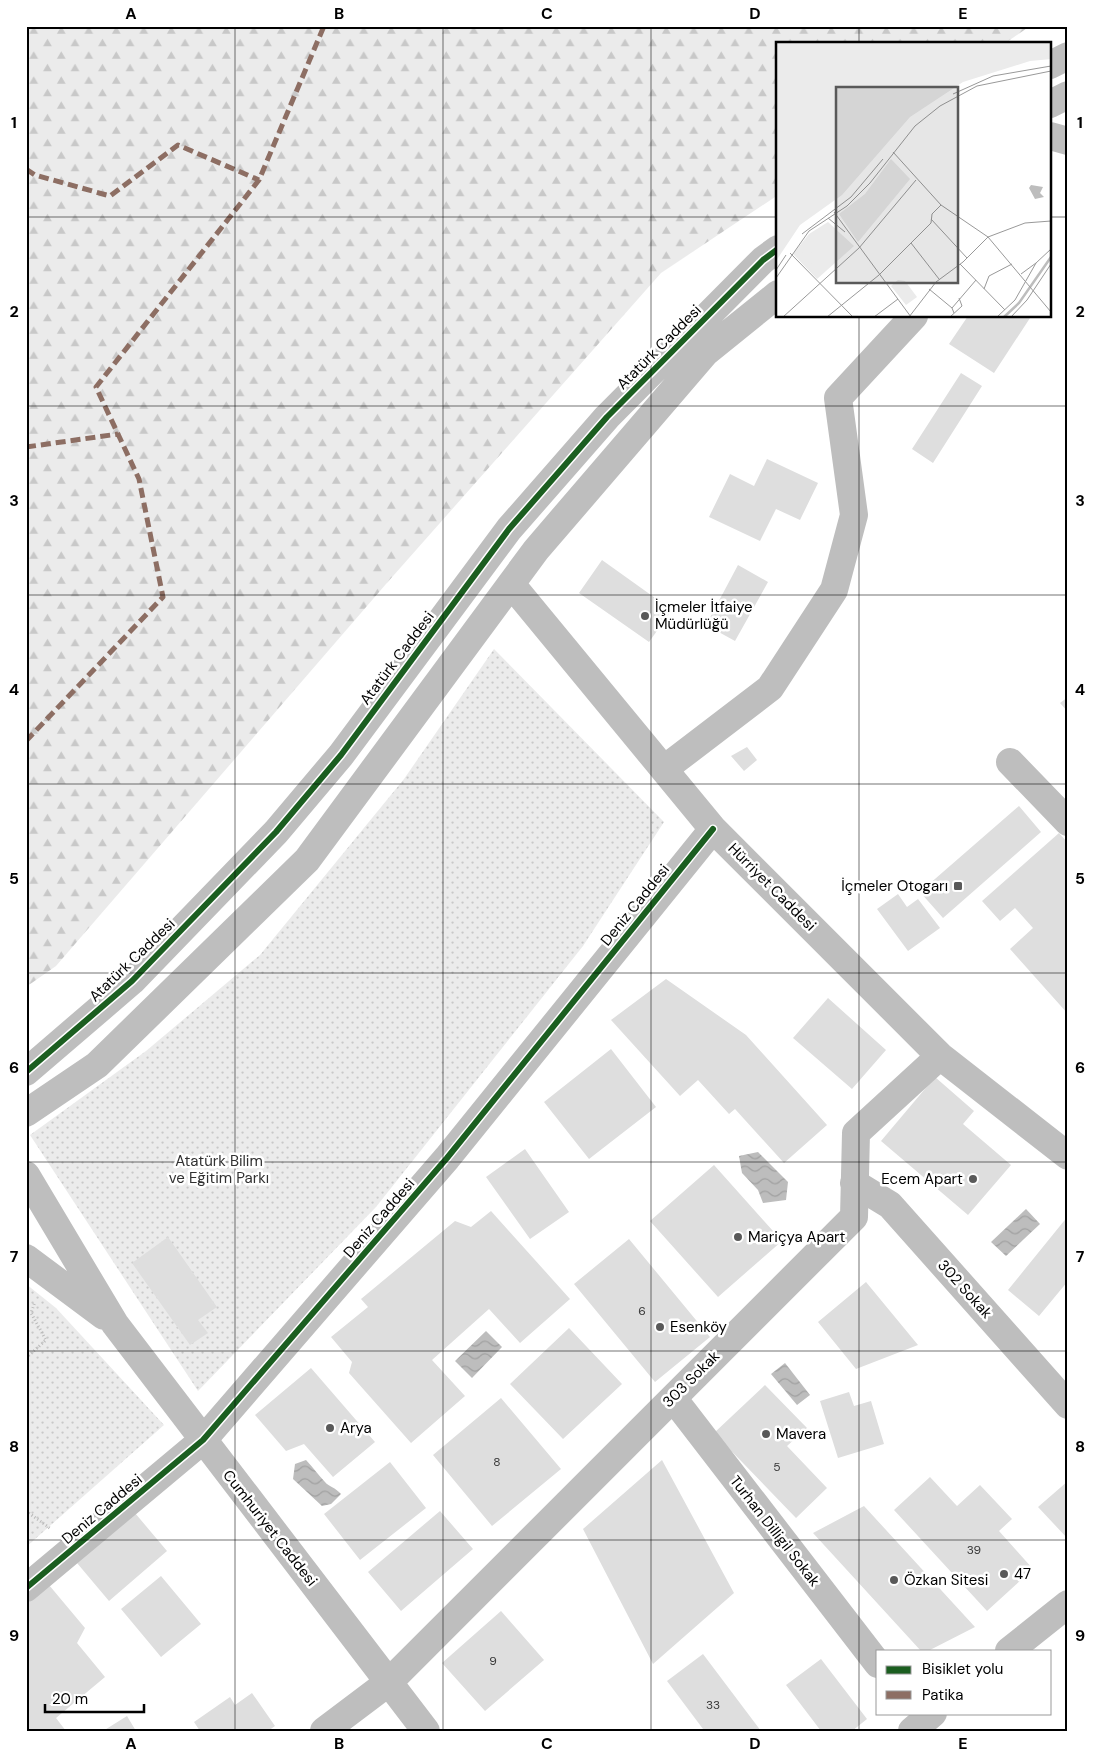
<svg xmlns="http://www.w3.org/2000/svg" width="1094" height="1757" font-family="'DM Sans',sans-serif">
<defs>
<pattern id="green-dots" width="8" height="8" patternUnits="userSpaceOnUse" patternTransform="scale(1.25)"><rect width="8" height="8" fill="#ebebeb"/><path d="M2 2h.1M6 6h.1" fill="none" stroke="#c8c8c8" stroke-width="1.8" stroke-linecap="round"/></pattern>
<pattern id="forest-firs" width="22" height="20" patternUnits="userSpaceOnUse" patternTransform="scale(1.25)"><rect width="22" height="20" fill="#ebebeb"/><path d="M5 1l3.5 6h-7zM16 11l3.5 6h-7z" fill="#c8c8c8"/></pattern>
<pattern id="water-waves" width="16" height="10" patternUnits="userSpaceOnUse" patternTransform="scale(1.25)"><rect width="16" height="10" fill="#bdbdbd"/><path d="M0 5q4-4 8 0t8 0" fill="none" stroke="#a1a1a1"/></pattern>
</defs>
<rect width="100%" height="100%" fill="#fff"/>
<path fill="url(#green-dots)" d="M494,649L664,822L583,946L376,1207L198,1391L30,1135L146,1051L260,955L404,779Z
M26,1284L56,1308L164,1425L26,1547Z"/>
<path fill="url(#forest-firs)" d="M26,26H1030L1004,44H778V195L661,273L386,584L56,966L26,987Z"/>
<path fill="url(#water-waves)" d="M758,1152L788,1182L786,1200L763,1203L758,1190L742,1173L739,1156Z
M1026,1209L1040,1224L1006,1256L991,1242Z
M486,1331L502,1347L472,1378L455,1361Z
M785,1363L810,1395L797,1405L771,1374Z
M306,1460C313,1467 318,1475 325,1482C328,1486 336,1488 341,1494L331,1504L322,1506L293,1479L295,1464Z"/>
<path fill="#dedede" d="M968,316H1028L1030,318L994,373L949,344Z
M961,373L982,386L933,463L912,449Z
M767,459L818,483L800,520L776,509L760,541L709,517L730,474L754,486Z
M602,560L672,610L649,642L579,593Z
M738,565L768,582L735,641L706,625Z
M1068,697V712L1060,703Z
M747,747L757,760L744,771L731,756Z
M1019,806L1041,832L943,918L920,892Z
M1059,833L1068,843V1014L1010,949L1033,928L1015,908L1000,921L982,901Z
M898,894L907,907L918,899L940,928L908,951L877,909Z
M666,979L746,1035L827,1125L784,1163L735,1109L729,1114L698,1080L680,1096L611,1020Z
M828,998L886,1050L852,1089L793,1038Z
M611,1049L656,1107L589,1159L544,1102Z
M935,1077L974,1111L963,1124L1011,1165L968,1215L881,1141Z
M525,1149L569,1212L530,1239L486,1177Z
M714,1165L782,1241L718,1297L650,1221Z
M491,1211L570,1299L520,1343L489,1309L432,1360L465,1396L411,1443L349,1373L352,1362L331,1337L368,1307L361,1299L455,1221L471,1227Z
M1068,1216V1281L1039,1316L1008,1290Z
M168,1237L217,1307L198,1320L208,1333L190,1345L132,1263Z
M629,1239L710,1337L655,1382L574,1284Z
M866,1282L918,1345L856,1369L818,1322Z
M569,1328L622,1384L563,1439L510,1384Z
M311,1368L375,1442L333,1477L304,1444L286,1451L255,1415Z
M765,1385L807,1428L787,1446L827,1488L796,1518L714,1433Z
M849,1392L854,1406L871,1401L884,1444L838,1458L820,1401Z
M501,1398L561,1469L492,1526L433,1455Z
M662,1460L734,1593L653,1664L583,1529Z
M390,1462L426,1508L360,1560L324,1514Z
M930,1477L957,1506L980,1485L1012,1519L999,1531L1033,1569L987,1611L894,1510Z
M1068,1481V1539L1038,1507Z
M864,1506L975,1627L928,1651H921L813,1533Z
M440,1511L473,1549L401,1611L368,1572Z
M135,1513L167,1551L109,1601L77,1563Z
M161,1576L201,1624L161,1657L121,1609Z
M49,1585L85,1628L77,1643L105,1677L56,1718L66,1731H26V1604Z
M501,1611L544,1660L485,1711L442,1663Z
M703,1654L761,1731H701L703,1729L667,1681Z
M821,1659L867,1719L852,1731H821L786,1685Z
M252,1693L275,1726L268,1731H200L194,1722L230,1697L235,1705Z
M127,1716L136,1731H103Z"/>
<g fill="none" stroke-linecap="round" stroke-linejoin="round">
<path stroke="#b9b9b9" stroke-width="3" stroke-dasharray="1 2.5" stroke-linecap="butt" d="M26,1358L46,1340L31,1313L35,1302
M26,1511L51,1529"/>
<path stroke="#bebebe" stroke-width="28" d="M1050,65L1068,56
M1050,104L1068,95
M1050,136L1068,141
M511,584L713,829L940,1056L1068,1156
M1010,762L1068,822
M664,769L770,688L834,590L854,515L838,398L914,316
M26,1072L132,981L276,832L341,755L509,529L607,417L763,260L778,249
M26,1113L97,1065L307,860L536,550L706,352L778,294
M26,1175L115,1324L426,1731
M854,1183L890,1205L1068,1405
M26,1258L104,1316
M673,1398L878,1664
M26,1588L203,1440L447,1158L713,829
M1009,1651L1068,1604
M324,1731L389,1682L854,1217L856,1133L940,1056
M912,1731L933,1713"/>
<path stroke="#8d6e63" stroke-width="5" stroke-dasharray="10 5" stroke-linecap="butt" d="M26,169L35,175L110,196L178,145L259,180
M26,447L118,434
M26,741L163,597L139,479L96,387L259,180L324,26"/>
<defs>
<path id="cycleway" d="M26,1072L132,981L276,832L341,755L509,529L607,417L763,260L778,249
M26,1588L203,1440L447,1158L713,829"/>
</defs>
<use href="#cycleway" stroke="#fff" stroke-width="9"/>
<use href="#cycleway" stroke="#1b5e20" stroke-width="6"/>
</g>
<path fill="none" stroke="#000" stroke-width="1" stroke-opacity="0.55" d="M235,26V1731M443,26V1731M651,26V1731M859,26V44M26,217H778M1050,217H1068M859,316V1731M26,406H1068M26,595H1068M26,784H1068M26,973H1068M26,1162H1068M26,1351H1068M26,1540H1068"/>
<g fill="#595959" stroke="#fff" stroke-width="2">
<circle cx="645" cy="616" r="5"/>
<rect x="953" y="881" width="10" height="10" rx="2.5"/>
<circle cx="973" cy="1179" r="5"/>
<circle cx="738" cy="1237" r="5"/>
<circle cx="660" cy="1327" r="5"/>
<circle cx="330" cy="1428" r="5"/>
<circle cx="766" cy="1434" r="5"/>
<circle cx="1004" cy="1574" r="5"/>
<circle cx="894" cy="1580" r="5"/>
</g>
<g text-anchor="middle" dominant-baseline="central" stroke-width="5" stroke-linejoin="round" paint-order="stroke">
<g font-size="12" fill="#383838">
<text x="642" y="1311">6</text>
<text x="497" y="1462">8</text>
<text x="777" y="1467">5</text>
<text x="974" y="1550">39</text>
<text x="493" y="1661">9</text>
<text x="713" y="1705">33</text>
</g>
<g font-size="15" fill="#000" stroke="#fff">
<text transform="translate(659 347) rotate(-45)">Atatürk Caddesi</text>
<text transform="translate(397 658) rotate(-53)">Atatürk Caddesi</text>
<text transform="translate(772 887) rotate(45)">Hürriyet Caddesi</text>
<text transform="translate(635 905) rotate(-51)">Deniz Caddesi</text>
<text transform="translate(132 960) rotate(-44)">Atatürk Caddesi</text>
<text transform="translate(379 1218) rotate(-49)">Deniz Caddesi</text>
<text transform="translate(965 1289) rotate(48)">302 Sokak</text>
<text transform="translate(691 1379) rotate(-45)">303 Sokak</text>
<text transform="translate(102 1509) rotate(-40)">Deniz Caddesi</text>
<text transform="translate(270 1528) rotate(52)">Cumhuriyet Caddesi</text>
<text transform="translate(775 1531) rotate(52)">Turhan Dilligil Sokak</text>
</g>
<g font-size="15" fill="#000" stroke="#fff" text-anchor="start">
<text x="655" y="607">İçmeler İtfaiye<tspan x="655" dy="17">Müdürlüğü</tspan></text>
<text x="948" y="886" text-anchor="end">İçmeler Otogarı</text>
<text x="963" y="1179" text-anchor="end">Ecem Apart</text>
<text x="748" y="1237">Mariçya Apart</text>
<text x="670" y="1327">Esenköy</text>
<text x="340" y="1428">Arya</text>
<text x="776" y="1434">Mavera</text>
<text x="1014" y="1574">47</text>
<text x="904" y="1580">Özkan Sitesi</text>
</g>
<g font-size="15" fill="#313131" stroke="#fff">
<text x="219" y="1161">Atatürk Bilim<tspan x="219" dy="17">ve Eğitim Parkı</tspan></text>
</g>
</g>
<g transform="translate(776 42)">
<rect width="275" height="275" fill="#fff"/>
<path d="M115,117L134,137L82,200L63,172L89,152ZM52,180L78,204L41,237L17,212L33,192ZM122,238L129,239L141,255L130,263L115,244Z" fill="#ebebeb"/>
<path d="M0,0H275V17L254,19L187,40L134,75L66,153L24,183L0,219Z" fill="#ebebeb"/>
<path d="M24 216a7 7 0 1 1 14 0a7 7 0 1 1-14 0Z" fill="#ebebeb"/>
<path d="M255,143L267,145L264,151L268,155L259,157L253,146Z" fill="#bdbdbd"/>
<path fill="none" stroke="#bdbdbd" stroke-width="2.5" d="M228,275L243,261L275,215"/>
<path fill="none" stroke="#999" stroke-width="1" d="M177,52L217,34L275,24M117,110L165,163L212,195M58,170L135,275M52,176L69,190M155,177L191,216M26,192L75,155L107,117M212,195L275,270M135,201L163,237M14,211L77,275M184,222L229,268M0,228L10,213M245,232L260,221M0,236L33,189L71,164L94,141L139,84L164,64L201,44L275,29M153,247L176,266M208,247L213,234L236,222M178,271L176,266L200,238M7,275L83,206L140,138M51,275L103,233L155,181L156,172L165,163M98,275L122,257M133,275L160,240L187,220L212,195L249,181L275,179M174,275L186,264L183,256M221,275L239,258L260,221L275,207M235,275L251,258L275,222"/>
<path fill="#595959" fill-opacity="0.15" stroke="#595959" stroke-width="2.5" d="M60,45H182V241H60Z"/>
<rect width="275" height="275" fill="none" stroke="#000" stroke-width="2.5"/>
</g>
<rect width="1094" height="1757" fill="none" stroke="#ffffff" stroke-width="55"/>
<rect x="876" y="1650" width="175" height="65" fill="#ffffff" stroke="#999999"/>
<rect x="886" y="1666" width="25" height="8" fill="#1b5e20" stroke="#999999"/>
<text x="922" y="1674" font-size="15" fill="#000000">Bisiklet yolu</text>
<rect x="886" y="1691" width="25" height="8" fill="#8d6e63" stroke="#999999"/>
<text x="922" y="1700" font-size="15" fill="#000000">Patika</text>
<path d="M45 1704v8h99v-8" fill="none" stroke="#000000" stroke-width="2.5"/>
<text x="52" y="1704" font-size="15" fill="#000000" stroke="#ffffff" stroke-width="4" paint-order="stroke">20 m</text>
<rect x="28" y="28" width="1038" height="1702" fill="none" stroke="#000" stroke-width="2"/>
<g font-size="16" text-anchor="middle" font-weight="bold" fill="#000">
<text x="131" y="19">A</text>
<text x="339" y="19">B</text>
<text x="547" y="19">C</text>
<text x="755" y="19">D</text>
<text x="963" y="19">E</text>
<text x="14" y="128">1</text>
<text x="1080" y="128">1</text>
<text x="14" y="317">2</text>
<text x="1080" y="317">2</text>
<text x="14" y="506">3</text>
<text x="1080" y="506">3</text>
<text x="14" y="695">4</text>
<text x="1080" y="695">4</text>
<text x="14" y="884">5</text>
<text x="1080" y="884">5</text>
<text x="14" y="1073">6</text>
<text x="1080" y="1073">6</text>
<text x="14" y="1262">7</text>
<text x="1080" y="1262">7</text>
<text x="14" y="1452">8</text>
<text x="1080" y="1452">8</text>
<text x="14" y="1641">9</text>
<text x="1080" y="1641">9</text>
<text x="131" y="1749">A</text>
<text x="339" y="1749">B</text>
<text x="547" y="1749">C</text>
<text x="755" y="1749">D</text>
<text x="963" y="1749">E</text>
</g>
</svg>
